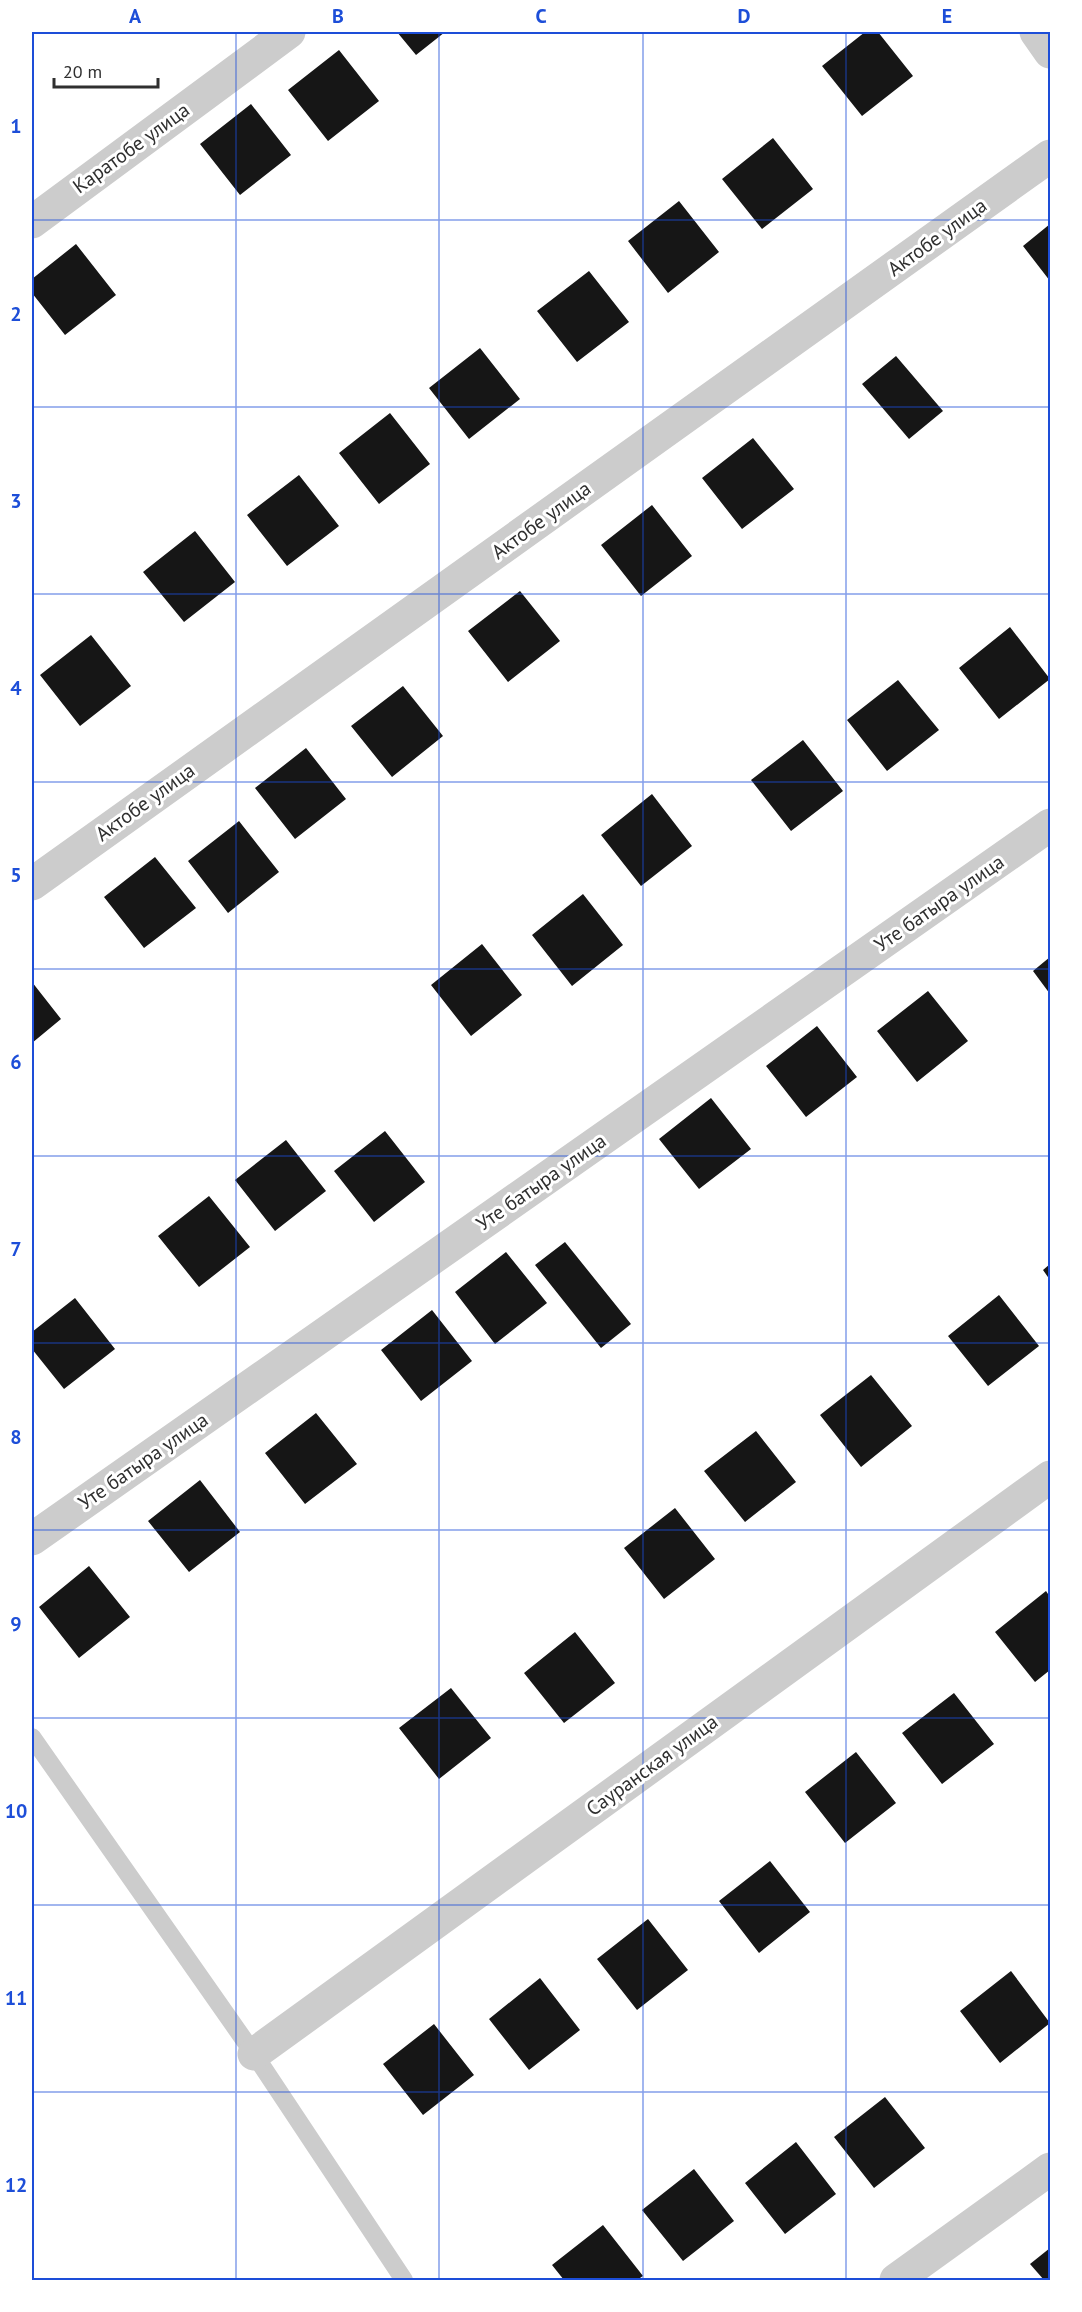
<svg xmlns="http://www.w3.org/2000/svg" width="1082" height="2312" font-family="'PT Sans',sans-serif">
<rect width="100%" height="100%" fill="#fff"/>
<path fill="#161616" d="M397,32H445L416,55Z
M865,32H878L913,76L862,116L822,66Z
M339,50L379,101L328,141L288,90Z
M251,104L291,155L240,195L200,144Z
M773,138L813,189L762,229L722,179Z
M679,201L719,252L668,293L628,241Z
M1050,224V281L1023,246Z
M76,244L116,295L65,335L32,293V279Z
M589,271L629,322L577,362L537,311Z
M480,348L520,399L469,439L429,388Z
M896,356L943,411L909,439L862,384Z
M390,413L430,464L379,504L339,453Z
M753,438L794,489L742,529L702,478Z
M299,475L339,526L287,566L247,515Z
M652,505L692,556L641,596L601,545Z
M195,531L235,582L184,622L143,572Z
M520,591L560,641L508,682L468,631Z
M1010,627L1050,679L999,719L959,668Z
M91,635L131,686L80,726L40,675Z
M898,680L939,730L887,771L847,720Z
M403,686L443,736L392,777L351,726Z
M803,740L843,791L791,831L751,780Z
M306,748L346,799L295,839L255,788Z
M652,794L692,846L641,886L601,835Z
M239,821L279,872L228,913L188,861Z
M155,857L196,908L144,948L104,897Z
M583,894L623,945L572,986L532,935Z
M482,944L522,995L471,1036L431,985Z
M1050,957V994L1033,971Z
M32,982L61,1019L32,1043Z
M928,991L968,1041L917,1082L877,1031Z
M817,1026L857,1077L806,1117L766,1066Z
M711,1098L751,1149L699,1189L659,1139Z
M385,1131L425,1182L374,1222L334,1171Z
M286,1140L326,1191L275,1231L235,1180Z
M209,1196L250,1247L199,1287L158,1236Z
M565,1242L631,1324L601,1348L535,1265Z
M506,1252L547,1303L495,1344L455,1292Z
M1050,1264V1280L1043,1270Z
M999,1295L1039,1346L988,1386L948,1336Z
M75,1298L115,1349L64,1389L32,1349V1332Z
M432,1310L472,1361L421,1401L381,1350Z
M871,1375L912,1426L861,1467L820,1415Z
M316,1413L357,1464L305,1504L265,1453Z
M756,1431L796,1482L745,1522L704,1471Z
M200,1480L240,1532L189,1572L148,1521Z
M675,1508L715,1559L664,1599L624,1548Z
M89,1566L130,1617L79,1658L39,1607Z
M1046,1591L1050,1597V1670L1035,1682L995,1632Z
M575,1632L615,1683L564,1723L524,1673Z
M451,1688L491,1738L439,1779L399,1728Z
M954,1693L994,1744L942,1784L902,1733Z
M856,1752L896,1803L845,1843L805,1792Z
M770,1861L810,1912L759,1953L719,1901Z
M648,1919L688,1970L637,2010L597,1959Z
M1011,1971L1050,2023L1000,2063L960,2011Z
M540,1978L580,2030L529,2070L489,2019Z
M434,2024L474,2075L423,2115L383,2064Z
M885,2097L925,2148L874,2188L834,2137Z
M796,2142L836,2194L785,2234L745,2183Z
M694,2169L734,2221L683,2261L642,2210Z
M603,2225L643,2276L637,2280H564L552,2265Z
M1050,2248V2280H1044L1030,2264Z"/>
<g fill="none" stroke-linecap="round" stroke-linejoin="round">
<path stroke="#ccc" stroke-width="18" d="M32,1737L254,2054L404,2280"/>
<path stroke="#ccc" stroke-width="33" d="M1036,32L1050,52
M32,222L289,32
M32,884L1050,156
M32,1539L1050,825
M254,2054L1050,1477
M896,2280L1050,2169"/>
</g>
<path fill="none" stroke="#1d4ed8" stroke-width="1.5" stroke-opacity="0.55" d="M236,32V2280M439,32V2280M643,32V2280M846,32V2280M32,220H1050M32,407H1050M32,594H1050M32,782H1050M32,969H1050M32,1156H1050M32,1343H1050M32,1530H1050M32,1718H1050M32,1905H1050M32,2092H1050"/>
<g text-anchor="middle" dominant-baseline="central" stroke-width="6" stroke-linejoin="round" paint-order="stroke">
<g font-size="20" fill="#2f2f2f" stroke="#fff">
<text transform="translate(131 148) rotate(-36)">Каратобе улица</text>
<text transform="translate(937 237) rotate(-36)">Актобе улица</text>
<text transform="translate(541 520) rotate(-36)">Актобе улица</text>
<text transform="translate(145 802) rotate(-36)">Актобе улица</text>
<text transform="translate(939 903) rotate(-35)">Уте батыра улица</text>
<text transform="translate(541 1182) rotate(-35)">Уте батыра улица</text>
<text transform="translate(143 1461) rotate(-35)">Уте батыра улица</text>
<text transform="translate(652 1765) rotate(-36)">Сауранская улица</text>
</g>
</g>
<rect width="1082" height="2312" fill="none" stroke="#ffffff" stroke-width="66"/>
<path d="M54 78v9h104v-9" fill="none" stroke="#2f2f2f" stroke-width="3"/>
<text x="63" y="78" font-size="18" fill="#2f2f2f" stroke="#ffffff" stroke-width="4.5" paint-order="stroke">20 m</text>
<rect x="33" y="33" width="1016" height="2246" fill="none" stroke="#1d4ed8" stroke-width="2"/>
<g font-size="20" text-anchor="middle" font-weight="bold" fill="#1d4ed8">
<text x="135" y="23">A</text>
<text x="338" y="23">B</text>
<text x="541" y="23">C</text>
<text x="744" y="23">D</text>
<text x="947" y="23">E</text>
<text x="16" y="133">1</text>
<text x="16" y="321">2</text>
<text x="16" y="508">3</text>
<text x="16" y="695">4</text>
<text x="16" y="882">5</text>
<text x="16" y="1069">6</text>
<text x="16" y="1256">7</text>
<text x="16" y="1444">8</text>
<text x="16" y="1631">9</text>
<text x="16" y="1818">10</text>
<text x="16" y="2005">11</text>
<text x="16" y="2192">12</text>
</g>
</svg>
